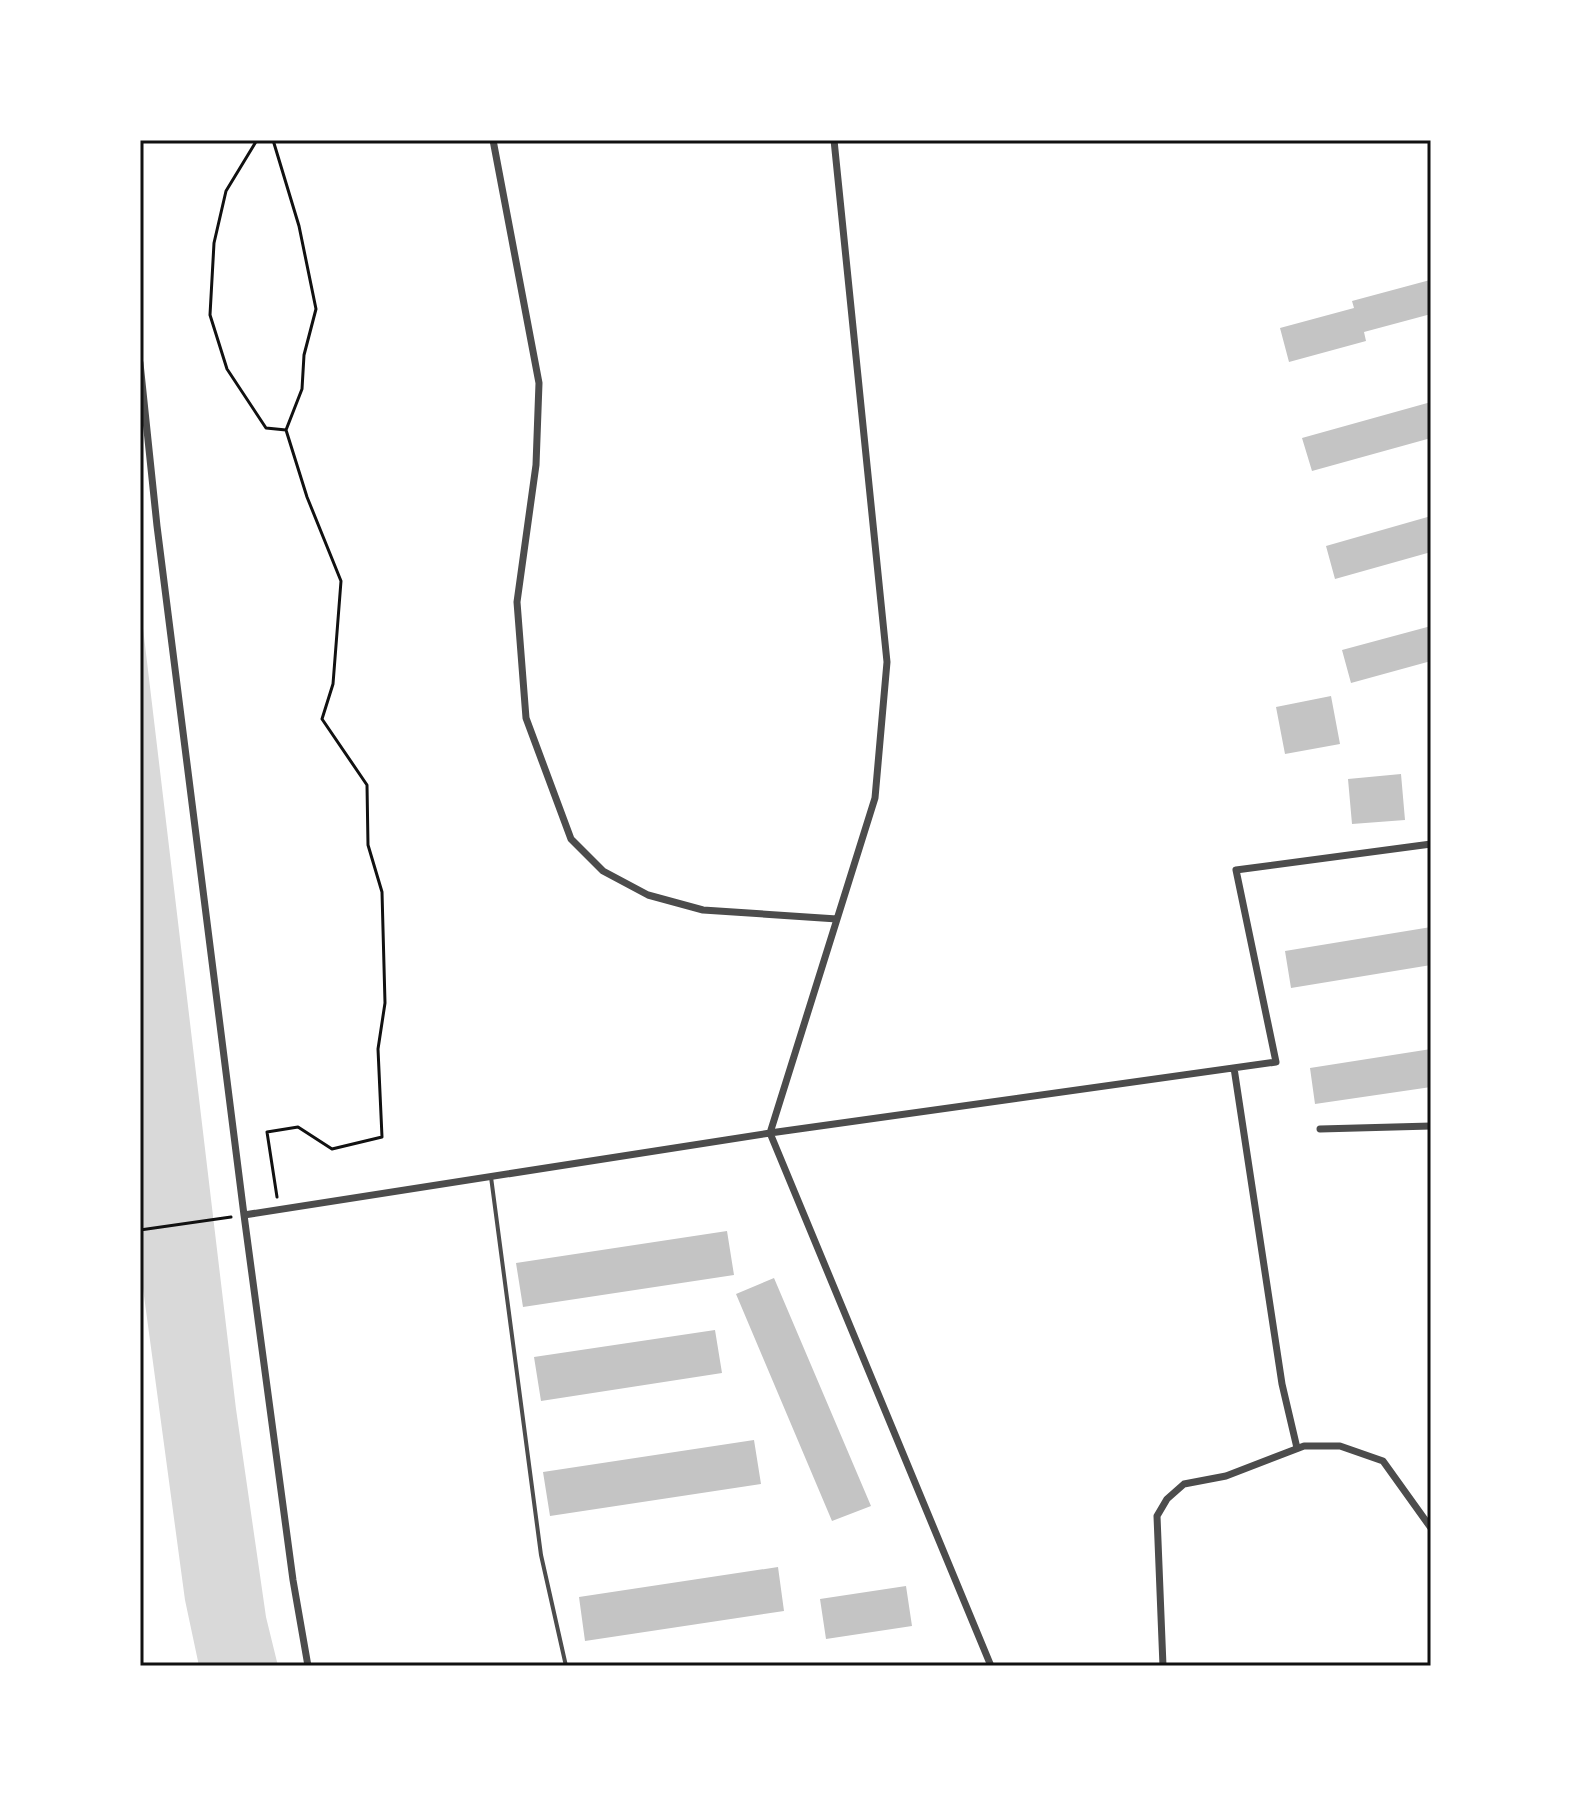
<svg xmlns="http://www.w3.org/2000/svg" width="1571" height="1806" font-family="Helvetica,sans-serif">
<rect width="100%" height="100%" fill="#fff"/>
<path fill="#d9d9d9" d="M140,603L236,1409L266,1617L278,1666H199L185,1600L140,1266Z"/>
<path fill="#c4c4c4" d="M1430,280L1431,314L1364,332L1366,341L1289,362L1280,328L1354,308L1352,301Z
M1431,402V438L1312,471L1302,438Z
M1431,516V552L1335,579L1326,546Z
M1431,626V661L1351,683L1342,650Z
M1331,696L1340,744L1285,754L1276,707Z
M1401,774L1405,820L1352,824L1348,779Z
M1431,927V965L1291,988L1285,951Z
M1431,1049V1087L1315,1104L1310,1068Z
M727,1231L734,1275L523,1307L516,1263Z
M774,1278L871,1506L832,1521L736,1294Z
M715,1330L722,1373L541,1401L534,1357Z
M754,1440L761,1484L550,1516L543,1472Z
M778,1567L784,1611L585,1641L579,1597Z
M906,1586L912,1626L826,1639L820,1599Z"/>
<g fill="none" stroke-linecap="round" stroke-linejoin="round">
<path stroke="#111" stroke-width="3" d="M257,140L226,191L214,243L210,315L227,369L266,428L286,430L302,389L304,355L316,309L299,226L273,140
M277,1197L267,1132L298,1127L332,1149L382,1137L378,1049L385,1003L382,892L368,845L367,785L322,719L333,684L341,581L307,497L286,430
M140,1230L231,1217"/>
<path stroke="#4c4c4c" stroke-width="4" d="M491,1177L541,1555L566,1666"/>
<path stroke="#4c4c4c" stroke-width="7" d="M493,140L539,383L536,465L517,602L526,718L571,839L603,871L648,895L703,910L837,919
M834,140L887,662L875,798L770,1133L991,1666
M140,363L157,526L244,1215L293,1580L308,1666
M1234,1068L1282,1384L1297,1448
M1320,1129L1431,1126
M244,1215L770,1133L1276,1062L1236,870L1431,844
M1163,1666L1157,1516L1167,1499L1184,1484L1226,1476L1304,1446H1340L1383,1461L1431,1528"/>
</g>
<rect width="1571" height="1806" fill="none" stroke="#ffffff" stroke-width="284"/>
<rect x="142" y="142" width="1287" height="1522" fill="none" stroke="#111" stroke-width="3"/>
</svg>
